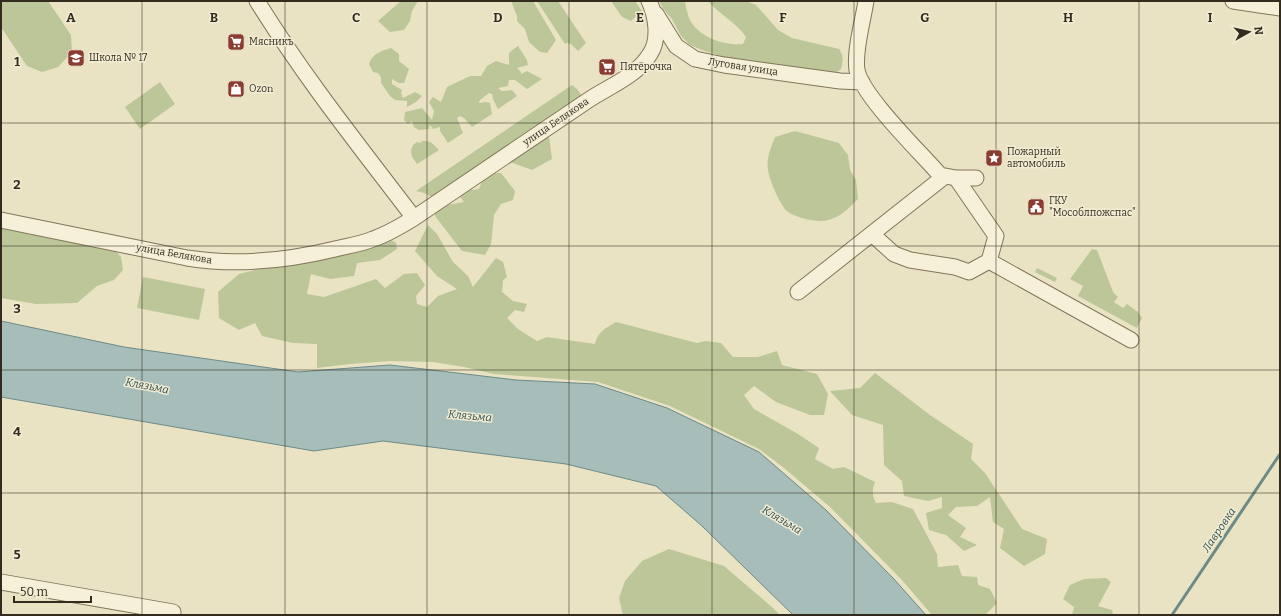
<svg xmlns="http://www.w3.org/2000/svg" width="1281" height="616" font-family="Bitter,serif">
<rect width="100%" height="100%" fill="#e9e3c4"/>
<path fill="#bcc699" d="M1,1H48L71,35L72,52L58,67L42,72L27,66L1,27Z
M401,1H418L412,11L410,21L404,30L390,32L378,21Z
M509,1H533L556,40L547,53L540,52L529,42L525,29L517,21V16L511,1Z
M537,1H558L586,43L578,51L571,44L567,43L565,44Z
M611,1H635L642,11L631,21L622,17Z
M659,1H685C686,7 687,14 690,20C699,37 724,46 743,44L746,37C737,23 719,14 708,1H746L756,5L778,30L792,38L839,49C844,56 843,61 841,69L833,75L743,63L705,51L690,45L681,36L672,19L664,10Z
M518,46L527,60L528,65L517,68L521,72V74L527,71L542,79L527,89L515,80H509L508,86L498,88L502,91L512,90L517,96L498,109L493,99L492,94L489,93L480,100L479,103L486,102L490,103L492,114L472,127L464,118L460,116L457,118L463,133L448,143L440,131V127L433,129L430,125L429,129L419,130L414,127L412,121L408,124L404,120L405,112L422,108L432,120L434,111L429,102L433,97L441,102L447,87L470,76H481L487,66L496,61L509,65C510,53 505,55 518,46Z
M391,48L399,54V61L409,69L404,83H399L392,79V84L402,90L401,93L403,98L415,92L422,96L416,102L407,107V101L395,100L390,96L381,83V77L378,73L373,72L369,64C372,54 381,51 391,48Z
M160,82L175,104L140,129L125,107Z
M572,85L577,89L582,96L432,197L424,193L416,191Z
M795,131L839,143L848,155L850,170L856,180L858,199C849,208 841,217 828,220C818,223 795,218 787,211C780,205 769,179 768,170C766,158 771,148 775,137Z
M549,136L552,159L532,170L507,161Z
M422,141C430,140 433,144 439,150L417,164L412,157L411,150L413,145L417,142L420,143Z
M491,173H501L515,191L513,200L501,204L494,215L491,244L485,255L462,251L435,216V210L442,206L464,202L458,194L468,188L473,190L479,189L482,181Z
M428,225L437,234L453,262L468,276L473,287L496,258L503,262L507,277L503,280L502,292L513,301L527,304L524,312L515,310L507,318L518,329L537,341L547,337L595,344C598,331 605,329 616,322L697,343L705,341L721,343L733,357H758L777,351L782,365L817,374L828,394L824,415H810L776,402L754,386L744,395L754,409L798,434L819,448L815,459L833,469L844,467L875,482C872,489 872,496 876,503L892,502L913,509L937,554L938,567L958,565L962,576L977,577L978,585L990,589L997,603L985,615H932L901,579L830,507L784,468L759,449L670,406L598,382L494,374L464,367L433,362L390,361L350,364L317,368V344L293,343L262,336L255,323L239,330L219,318L218,292L239,274L267,267L309,261L376,247L390,239L396,243L397,249L380,260L357,263L354,276L330,279L311,274L307,294L324,297L376,279L385,288L404,274L417,273L425,285L416,296L417,304L427,307L438,296L457,289L437,276L415,251Z
M1,228L111,246L121,257L123,270L114,280L97,286L77,303L36,304L1,298Z
M1092,249L1097,250L1113,292L1118,297L1114,302L1123,308L1127,304L1138,312L1142,318L1137,328L1078,296L1083,286L1070,279Z
M1037,268L1057,278L1055,282L1035,272Z
M143,277L205,289L199,320L137,308Z
M875,373L930,415L973,444L971,459L985,473L1022,529L1047,539L1045,554L1024,566L1000,548L1004,529L993,522L990,497L977,506L956,507L948,515L966,528L960,537L977,545L964,551L946,535L929,530L926,513L942,508V497L928,501L904,496L902,481L884,465L883,425L852,415L830,391L860,388Z
M669,549L724,566L773,608L780,615H623L619,598L625,581L642,561Z
M1106,578L1111,582L1098,606L1112,610L1113,615H1072L1074,607L1063,599L1070,585L1084,579Z"/>
<path fill="#a6bdb9" stroke="#6d8a86" d="M1,321L124,347L298,372L390,365L516,380L595,384L667,408L759,452L826,510L893,578L926,615H793L702,526L656,486L566,464L383,441L314,451L1,397Z"/>
<g fill="none" stroke-linecap="round" stroke-linejoin="round">
<path stroke="#6d8a86" stroke-width="3" d="M1172,615L1280,454"/>
<defs>
<path id="minor" d="M257,1C304,77 360,147 414,218
M866,1C863,21 854,51 857,70C862,96 921,153 940,175L956,178H976
M1233,1L1280,8
M656,14L676,46L695,59L724,65L840,81L862,82
M956,178L996,236L989,261
M1,220L187,258C237,266 286,261 335,249C347,246 361,244 373,239C388,234 401,226 414,218C472,179 530,140 587,101C609,86 636,77 650,54C660,39 656,16 649,1
M872,234L894,254L910,260L955,267L969,272L989,261
M989,261L1131,340
M798,292L945,176
M1,582L173,612"/>
</defs>
<use href="#minor" stroke="#82755c" stroke-width="17"/>
<use href="#minor" stroke="#f5f0d7" stroke-width="15"/>
</g>
<path fill="none" stroke="#342b1f" stroke-width="1" stroke-opacity="0.55" d="M142,1V615M285,1V615M427,1V615M569,1V615M712,1V615M854,1V615M996,1V615M1139,1V615M1,123H1280M1,246H1280M1,370H1280M1,493H1280"/>
<defs>
<symbol id="supermarket-square" viewBox="-11 -11 22 22"><rect x="-9" y="-9" width="18" height="18" rx="4" fill="#8b3c32" stroke="#f2ecd3"/><path d="M-6-5.5h2.5l.6 2H6L4.5 2H-2.5L-4.4-4H-6ZM-1.5 3.2a1.3 1.3 0 1 0 .1 0ZM3 3.2a1.3 1.3 0 1 0 .1 0Z" fill="#fff"/></symbol>
<symbol id="school-square" viewBox="-11 -11 22 22"><rect x="-9" y="-9" width="18" height="18" rx="4" fill="#8b3c32" stroke="#f2ecd3"/><path d="M0-5L7-2L0 1L-7-2ZM-4 1L0 2.5L4 1V4Q0 6-4 4Z" fill="#fff"/></symbol>
<symbol id="shop-square" viewBox="-11 -11 22 22"><rect x="-9" y="-9" width="18" height="18" rx="4" fill="#8b3c32" stroke="#f2ecd3"/><path d="M-5-2.5h2.3a2.7 3.5 0 0 1 5.4 0H5L5.5 6h-11ZM-1.5-2.5h3a1.5 2.3 0 0 0-3 0Z" fill="#fff"/></symbol>
<symbol id="sight-square" viewBox="-11 -11 22 22"><rect x="-9" y="-9" width="18" height="18" rx="4" fill="#8b3c32" stroke="#f2ecd3"/><path d="M0-6L1.8-2.2L6-1.7L2.9 1.2L3.7 5.4L0 3.3L-3.7 5.4L-2.9 1.2L-6-1.7L-1.8-2.2Z" fill="#fff"/></symbol>
<symbol id="civic-square" viewBox="-11 -11 22 22"><rect x="-9" y="-9" width="18" height="18" rx="4" fill="#8b3c32" stroke="#f2ecd3"/><path d="M-.6-6.5H3V-4.5H.6V-3L4-1V1h2V6H-6V1h2V-1L-.6-3ZM-1.2 2.5V6h2.4V2.5Z" fill="#fff"/></symbol>
</defs>
<g fill-rule="evenodd">
<use href="#supermarket-square" x="226" y="32" width="20" height="20"/>
<use href="#school-square" x="66" y="48" width="20" height="20"/>
<use href="#supermarket-square" x="597" y="57" width="20" height="20"/>
<use href="#shop-square" x="226" y="79" width="20" height="20"/>
<use href="#sight-square" x="984" y="148" width="20" height="20"/>
<use href="#civic-square" x="1026" y="197" width="20" height="20"/>
</g>
<g text-anchor="middle" dominant-baseline="central" stroke-width="3" stroke-linejoin="round" paint-order="stroke">
<g font-size="10" fill="#342b1f" stroke="#f2ecd3" text-anchor="start">
<text x="249" y="42">Мясникъ</text>
<text x="89" y="58">Школа № 17</text>
<text x="620" y="67">Пятёрочка</text>
<text x="249" y="89">Ozon</text>
<text x="1007" y="152">Пожарный<tspan x="1007" dy="12">автомобиль</tspan></text>
<text x="1049" y="201">ГКУ<tspan x="1049" dy="12">"Мособлпожспас"</tspan></text>
</g>
<g font-size="10" fill="#342b1f" stroke="#f2ecd3">
<text transform="translate(743 67) rotate(9)">Луговая улица</text>
<text transform="translate(556 122) rotate(-34)">улица Белякова</text>
<text transform="translate(174 254) rotate(10)">улица Белякова</text>
</g>
<g font-size="11" font-style="italic" fill="#305052" stroke="#f2ecd3">
<text transform="translate(147 386) rotate(11)">Клязьма</text>
<text transform="translate(470 416) rotate(5)">Клязьма</text>
<text transform="translate(782 520) rotate(31)">Клязьма</text>
<text transform="translate(1219 530) rotate(-56)">Лавровка</text>
</g>
</g>
<g font-size="13" text-anchor="middle" font-weight="bold" fill="#342b1f" stroke="#f2ecd3" stroke-width="3" stroke-linejoin="round" paint-order="stroke">
<text x="71" y="22">A</text>
<text x="214" y="22">B</text>
<text x="356" y="22">C</text>
<text x="498" y="22">D</text>
<text x="640" y="22">E</text>
<text x="783" y="22">F</text>
<text x="925" y="22">G</text>
<text x="1068" y="22">H</text>
<text x="1210" y="22">I</text>
<text x="17" y="66">1</text>
<text x="17" y="189">2</text>
<text x="17" y="313">3</text>
<text x="17" y="436">4</text>
<text x="17" y="559">5</text>
</g>
<rect width="1281" height="616" fill="none" stroke="#342b1f" stroke-width="4"/>
<g transform="translate(1249 32) rotate(82)" stroke="#f2ecd3" stroke-width="3" paint-order="stroke">
<path d="M0-3L7 15L0 10L-7 15Z" fill="#342b1f"/>
<text y="-6" font-size="11" font-weight="bold" text-anchor="middle" fill="#342b1f">N</text>
</g>
<path d="M14 596v6h77v-6" fill="none" stroke="#342b1f" stroke-width="2"/>
<text x="20" y="596" font-size="12" fill="#342b1f" stroke="#f2ecd3" stroke-width="3" paint-order="stroke">50 m</text>
</svg>
